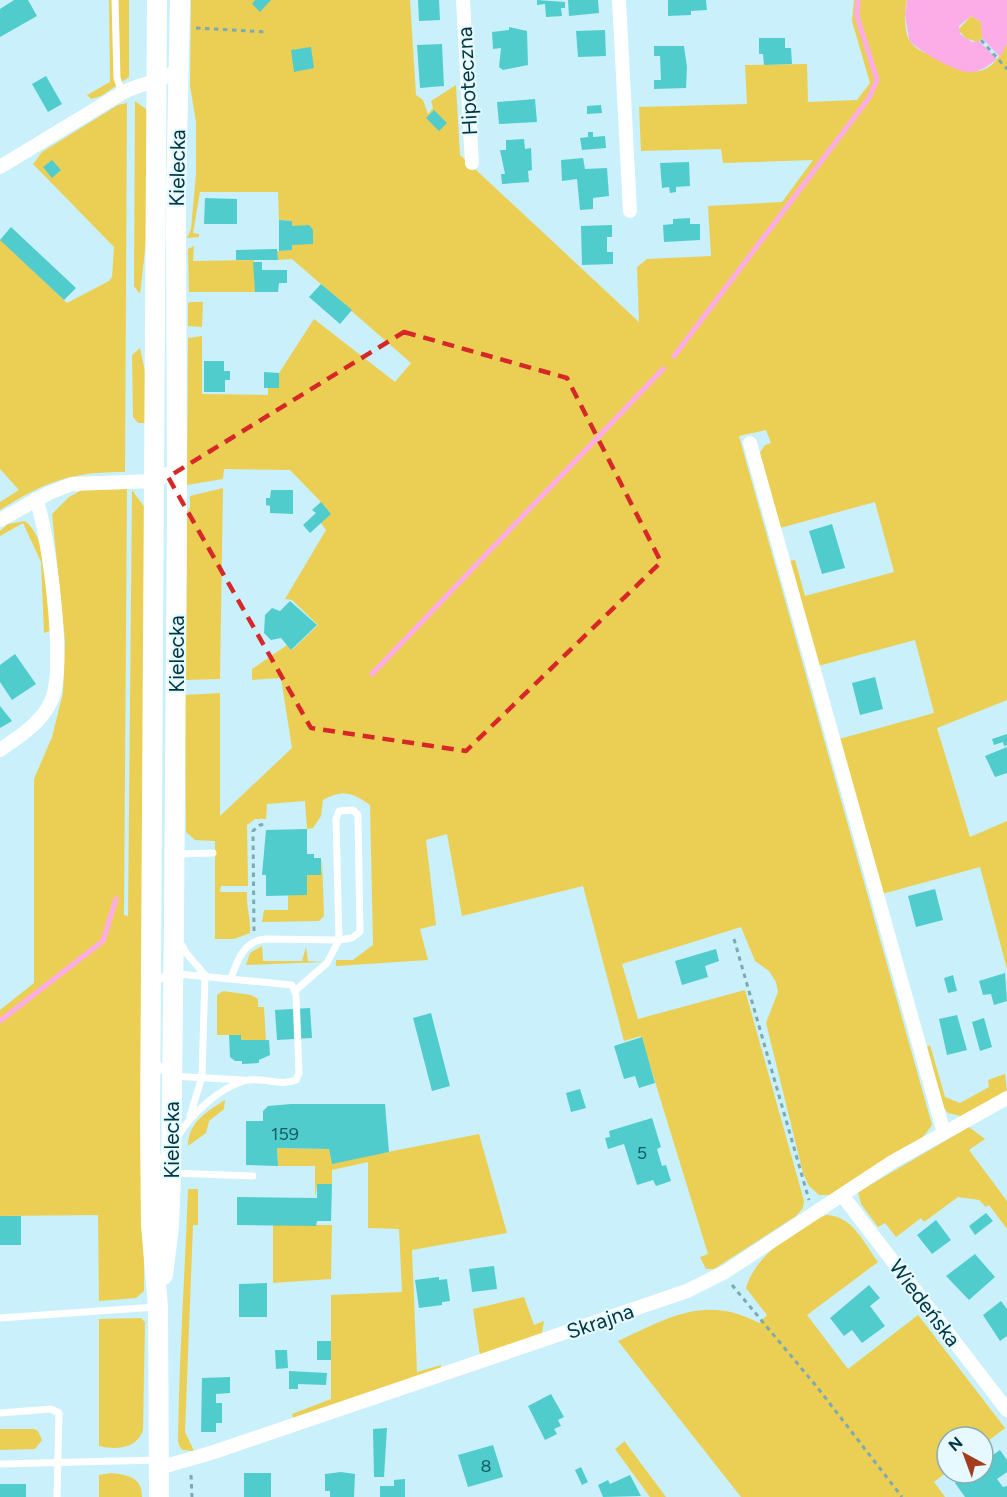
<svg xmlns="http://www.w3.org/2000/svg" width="1007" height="1497" font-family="Figtree,sans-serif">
<rect width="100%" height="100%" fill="#c9f0fb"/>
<path fill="#ebcf54" d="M109,0H129V77L101,96L91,99L87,95L110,82Z
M191,0H410L416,95L423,100L428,114L433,108L431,101L456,85L460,155L639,322L637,267L647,259L711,256L708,206L782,202L813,160L723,163L721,149L641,151L639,107L747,104L745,65L807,64L808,102L857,100L870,83L852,21L854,0H907C904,10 904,33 910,41C916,51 928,54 938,58C971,74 986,82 1007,44V700L937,728L970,837L1007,821V969L980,867L882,894L839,739L934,713L915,640L818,666L789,561L795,560L805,596L894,572L875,502L780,528L759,454L765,445L771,443L766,430L739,436L932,1125L923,1137L830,1195H819L809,1186L803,1173L766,1023L778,992L776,982L769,971L755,961L741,927L622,964L638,1019L745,990L804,1201L803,1208L796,1216L714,1269H706L700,1257L708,1254L641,1036L624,1041L583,886L462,916L447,834L426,840L436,925L420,929L428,960L336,966V960H353L373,945L370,805C353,793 343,789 323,800L321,816L313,828L307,829L305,801L267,804L266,819H255L247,825L248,886H221L220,892H247C246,907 251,918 250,933L234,939H215V841L195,840L186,832L185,695L220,693V816L292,748L281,678L252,680V669L287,645L292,650L318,625L292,600L285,599L326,530L321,523V502L290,470L224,469L223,479L187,485L188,338L202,336V394L268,395V388L279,387V373L314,319L395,382L411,363L292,259L278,260L277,251L292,250V221L279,220L278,192H200L193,233L199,234V237L187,238L191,229L196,174V122L190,86Z
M971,16L981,22L983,37L978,42L967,39L958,30Z
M135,101L147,110L148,118V224L140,294L134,286Z
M127,103L125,472C70,472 47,481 0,510V502L19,490L0,469V239L67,303L109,281L112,277L114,247L33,164L42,152L118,105Z
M194,246L193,261L254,260L255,292H189L188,249Z
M191,302H203L202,327L188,326V303Z
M140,348L145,372L147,423H138L133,417L132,355Z
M223,488L220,679L186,680L187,512L190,508V496Z
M127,489L124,915L128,916L132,490L145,508L144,1291L136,1298L99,1301L98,1215L0,1216V1010L34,983V779L52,737L63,693L65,641L52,514L69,497L82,490Z
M25,521C50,540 48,601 50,631L44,633L41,562L23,523L0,536V531L8,524Z
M322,858L324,916L319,921L262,922L264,910H288V895H307V875H321Z
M262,946L263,961H302L306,947L308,961L323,962L246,965L250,953Z
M223,991L251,995L258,999V1007H264L266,1041L241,1040L240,1035H217V995Z
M930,1045L945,1097L960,1103L989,1087L988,1080L1005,1074L1007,1092L961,1116L948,1113L943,1107L926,1048Z
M225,1100L224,1109L209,1121L206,1133L188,1146C188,1123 206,1112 225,1100Z
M969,1127L985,1139L969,1150L1007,1201V1229L989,1205L986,1207L979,1200L958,1197L924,1222L921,1218L896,1237L885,1223L878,1227L861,1204L858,1192Z
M479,1134L507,1233L412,1250L417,1372L441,1365V1368L293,1418L292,1414L331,1399V1295L402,1292L399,1229L368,1228V1162L332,1170V1184L317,1185L315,1198V1166H278L277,1148L329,1149L332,1163Z
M188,1189H198V1225H193L185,1432L194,1451L183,1450L180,1447L178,1441C179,1357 185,1273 188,1189Z
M826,1215C853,1216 863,1242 878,1262L807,1315L848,1369L918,1315L1005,1428L983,1445V1437H947V1472L934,1482L945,1497H741L618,1341C667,1318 706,1294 759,1323L767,1315L746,1288C754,1257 796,1227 826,1215Z
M273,1225H332L331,1279L273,1283Z
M524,1297L534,1325L544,1321L542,1333L480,1356L473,1309Z
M141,1318L145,1322L143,1430C137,1449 116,1450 99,1446V1319Z
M0,1429H34L38,1431L42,1440L35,1449L0,1450Z
M625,1441V1442L666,1497H650L615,1449Z
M111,1473C128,1475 142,1477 142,1497H99V1475Z"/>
<path fill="#fcade8" d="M907,0H1007V44L1000,57L982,38L981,22L971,16L959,26L960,34L972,42L979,41L997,59C989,65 982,71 972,72C958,74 918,51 909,40L905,15Z"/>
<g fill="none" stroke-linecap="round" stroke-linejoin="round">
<path stroke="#fcade8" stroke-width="5" d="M674,356L869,98L877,80L857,16L858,0
M372,674L663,369
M0,1021L103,941L116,899"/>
</g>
<path fill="#50cccd" d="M14,0H28L37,16L0,37V9Z
M255,0H271L260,12L252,4Z
M418,0H439L440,20L419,21Z
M537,0L565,2V8H561L562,16L546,17L545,4L537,5Z
M568,0H598L599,13L569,16Z
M668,0H706L707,10L691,11V15L668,16Z
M509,27L527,31L528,65L503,70L499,67L501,48L493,49L492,32L509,30Z
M605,30L606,56L578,57L576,31Z
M759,38H785V48H791L792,64L764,65L763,54H759Z
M442,44L444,86L420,88L417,45Z
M654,46H684L687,67L686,88L654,89V80H661L660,56H654Z
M311,47L314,68L294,72L291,50Z
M46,76L62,104L48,112L32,84Z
M535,99L537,122L499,124L497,102Z
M601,105L602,113L587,114V106Z
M434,110L447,123L439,131L426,118Z
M588,132H593V137L605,136L606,148L582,150L580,138L588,137Z
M524,139L525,149L531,148L532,170L528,171L529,182L502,184L501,174H505L500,150H506V140Z
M583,158L585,169L607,168L609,196L593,198V209L580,210L577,179L562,181L561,160Z
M52,160L61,170L52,178L43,167Z
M689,162L690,186L676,187V192L670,193L669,187L662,188L660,163Z
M205,198L237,199V224H204Z
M690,218V224H700V240L664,242L663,225L673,224V219Z
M279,220L292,221V226L309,225L313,230V244L292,245V250L279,251Z
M612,225V237H607V252H613V264L582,265L581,226Z
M11,227L76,288L64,300L0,240Z
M277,249L278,260H236V250Z
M253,262H262V270H287V283H279L278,292H255Z
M321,284L352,310L340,324L309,297Z
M204,361H224V371H230V380H225V392H204Z
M264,372L279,373V388H264Z
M271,490H293V514L270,513V506L266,505V498H270Z
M321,502L331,514L310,533L303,525L316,513L312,510Z
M832,524L845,568L822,574L809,531Z
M290,601L317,625L291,650L281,638L271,640L264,633L265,615L272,608L280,611Z
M15,654L36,684L12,700L0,682V665Z
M875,677L883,709L860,715L852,683Z
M0,706L12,721L0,728Z
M1007,734V745L1004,746L1003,742L994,745L992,739Z
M1007,747V773L995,777L985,756Z
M307,829V854H314V858H321V875H307V895L266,896V875H262L266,830Z
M935,889L943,920L916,927L908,896Z
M716,949L719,961L705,966L708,977L682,985L675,961Z
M1005,973L1007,1001L994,1005L991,994L983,995L979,981Z
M953,975L957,991L948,993L944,978Z
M310,1008L312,1038L277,1040L275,1010Z
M431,1013L450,1086L432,1091L413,1018Z
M957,1015L967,1050L947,1055L939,1019Z
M984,1018L992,1047L980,1051L972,1022Z
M229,1035H241V1040H269L270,1055L259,1060V1063L242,1064V1061H235L230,1057Z
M642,1037L655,1083L639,1088L635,1076L624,1079L614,1046Z
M580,1089L586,1108L571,1112L566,1093Z
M291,1104H385L389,1152L332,1164L329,1149L277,1148L278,1166L246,1165V1121H263V1111L268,1106Z
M652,1118L661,1147L657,1149L662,1166L666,1165L671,1181L656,1186L653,1180L637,1185L624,1144L608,1149L605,1138L610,1137L609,1131Z
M317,1184H332L331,1221H317L316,1226L237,1225V1197L317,1198Z
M986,1213L993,1221L975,1235L969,1226Z
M0,1216H21V1245H0Z
M936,1220L951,1240L932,1254L917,1235Z
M975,1254L995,1277L969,1300L946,1276Z
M494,1266L497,1289L472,1292L469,1269Z
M439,1277V1280L447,1279L450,1301L442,1302V1305L419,1308L415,1280Z
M267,1283V1317H239V1284Z
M869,1285L880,1298L870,1306L885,1326L862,1343L852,1330L844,1336L830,1318Z
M1001,1301L1007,1309V1336L1000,1341L983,1315Z
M317,1341H331V1360H317Z
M275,1350H287L288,1368L276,1369Z
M289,1371L327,1373L326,1385L298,1384V1389H289Z
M230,1377V1393L216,1394V1403H222V1423H216V1432H201L202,1378Z
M551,1394L564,1417L558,1420L561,1426L554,1429L557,1434L545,1440L528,1406Z
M387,1428L384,1477H374L373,1429Z
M493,1445L503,1477L468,1487L458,1455Z
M1000,1450L1007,1460V1472L997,1479L1003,1487L1007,1486V1497H965L955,1483L968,1473H983V1462Z
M581,1467L588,1482L582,1485L575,1470Z
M341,1472L355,1474L354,1497H330V1491H325V1474Z
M244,1473H271V1497H244Z
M630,1475L641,1496L603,1497L598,1485L608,1480L610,1484Z
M405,1479V1497H380V1486H394V1480Z
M0,1484H26V1497H0Z"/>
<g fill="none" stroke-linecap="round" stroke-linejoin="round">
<path stroke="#7ca9b4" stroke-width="3" stroke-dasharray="4.5 4.5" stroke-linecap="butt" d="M196,28L266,32
M981,40L1007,69
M254,931L253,831L260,825L266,824
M734,939L809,1200
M732,1285L817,1387L902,1497
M191,1475L192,1497"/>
<path stroke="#fff" stroke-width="7" d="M115,0L117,78L122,93
M177,854L213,853
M180,942L187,954L205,975L202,1077L190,1116
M231,978C237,961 244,941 265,939L339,940L352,938L360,932L358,815L353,810L339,811L336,819L339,940L327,963L296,990
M157,982L168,973L292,985L296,995L299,1073L296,1080C280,1087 261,1076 244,1081C219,1088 190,1115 177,1138
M156,1061L162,1070L171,1076L243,1080
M156,1154L171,1173L253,1176
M0,1318L156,1307
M0,1413L51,1409L59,1413L57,1497
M0,1464L156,1460"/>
<path stroke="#fff" stroke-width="14" d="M463,0L472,163
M619,0L630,211
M0,167L122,93C142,82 162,83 179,68
M750,443L944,1133
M0,520L49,493L72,484L155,481L177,469
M0,750C20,736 43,722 52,699C66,666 49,534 36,499
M842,1195L1007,1410
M159,1468L214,1452L687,1291L725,1272L892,1162L1007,1098"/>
<path stroke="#fff" stroke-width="20" d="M157,0L150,1128L151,1225L158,1307L159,1497
M163,1275L169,1227L171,1173L174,920L177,512L176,195L180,0"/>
</g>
<path fill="none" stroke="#d62828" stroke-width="4.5" stroke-dasharray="12 8" stroke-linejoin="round" d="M404,332L567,378L661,562L466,751L311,728L168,477Z"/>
<g text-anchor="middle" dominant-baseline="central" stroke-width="4.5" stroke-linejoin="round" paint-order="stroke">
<g font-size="18" fill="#145c64">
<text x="285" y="1134">159</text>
<text x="642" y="1153">5</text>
<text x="486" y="1466">8</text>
</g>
<g font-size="21" fill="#003641" stroke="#e6f9ff">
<text transform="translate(467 81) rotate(-93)">Hipoteczna</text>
<text transform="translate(177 168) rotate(-89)">Kielecka</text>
<text transform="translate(176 654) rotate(-90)">Kielecka</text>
<text transform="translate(171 1140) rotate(-90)">Kielecka</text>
<text transform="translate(925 1303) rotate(53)">Wiedeńska</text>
<text transform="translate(600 1321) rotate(-19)">Skrajna</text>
</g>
</g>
<g transform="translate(965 1455) rotate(319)"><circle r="28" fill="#e6f9ff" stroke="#8aabb3" stroke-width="1.5"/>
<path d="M0-4.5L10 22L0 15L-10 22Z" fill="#a43c1e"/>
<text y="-9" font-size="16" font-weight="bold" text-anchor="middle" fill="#003641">N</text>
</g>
</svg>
